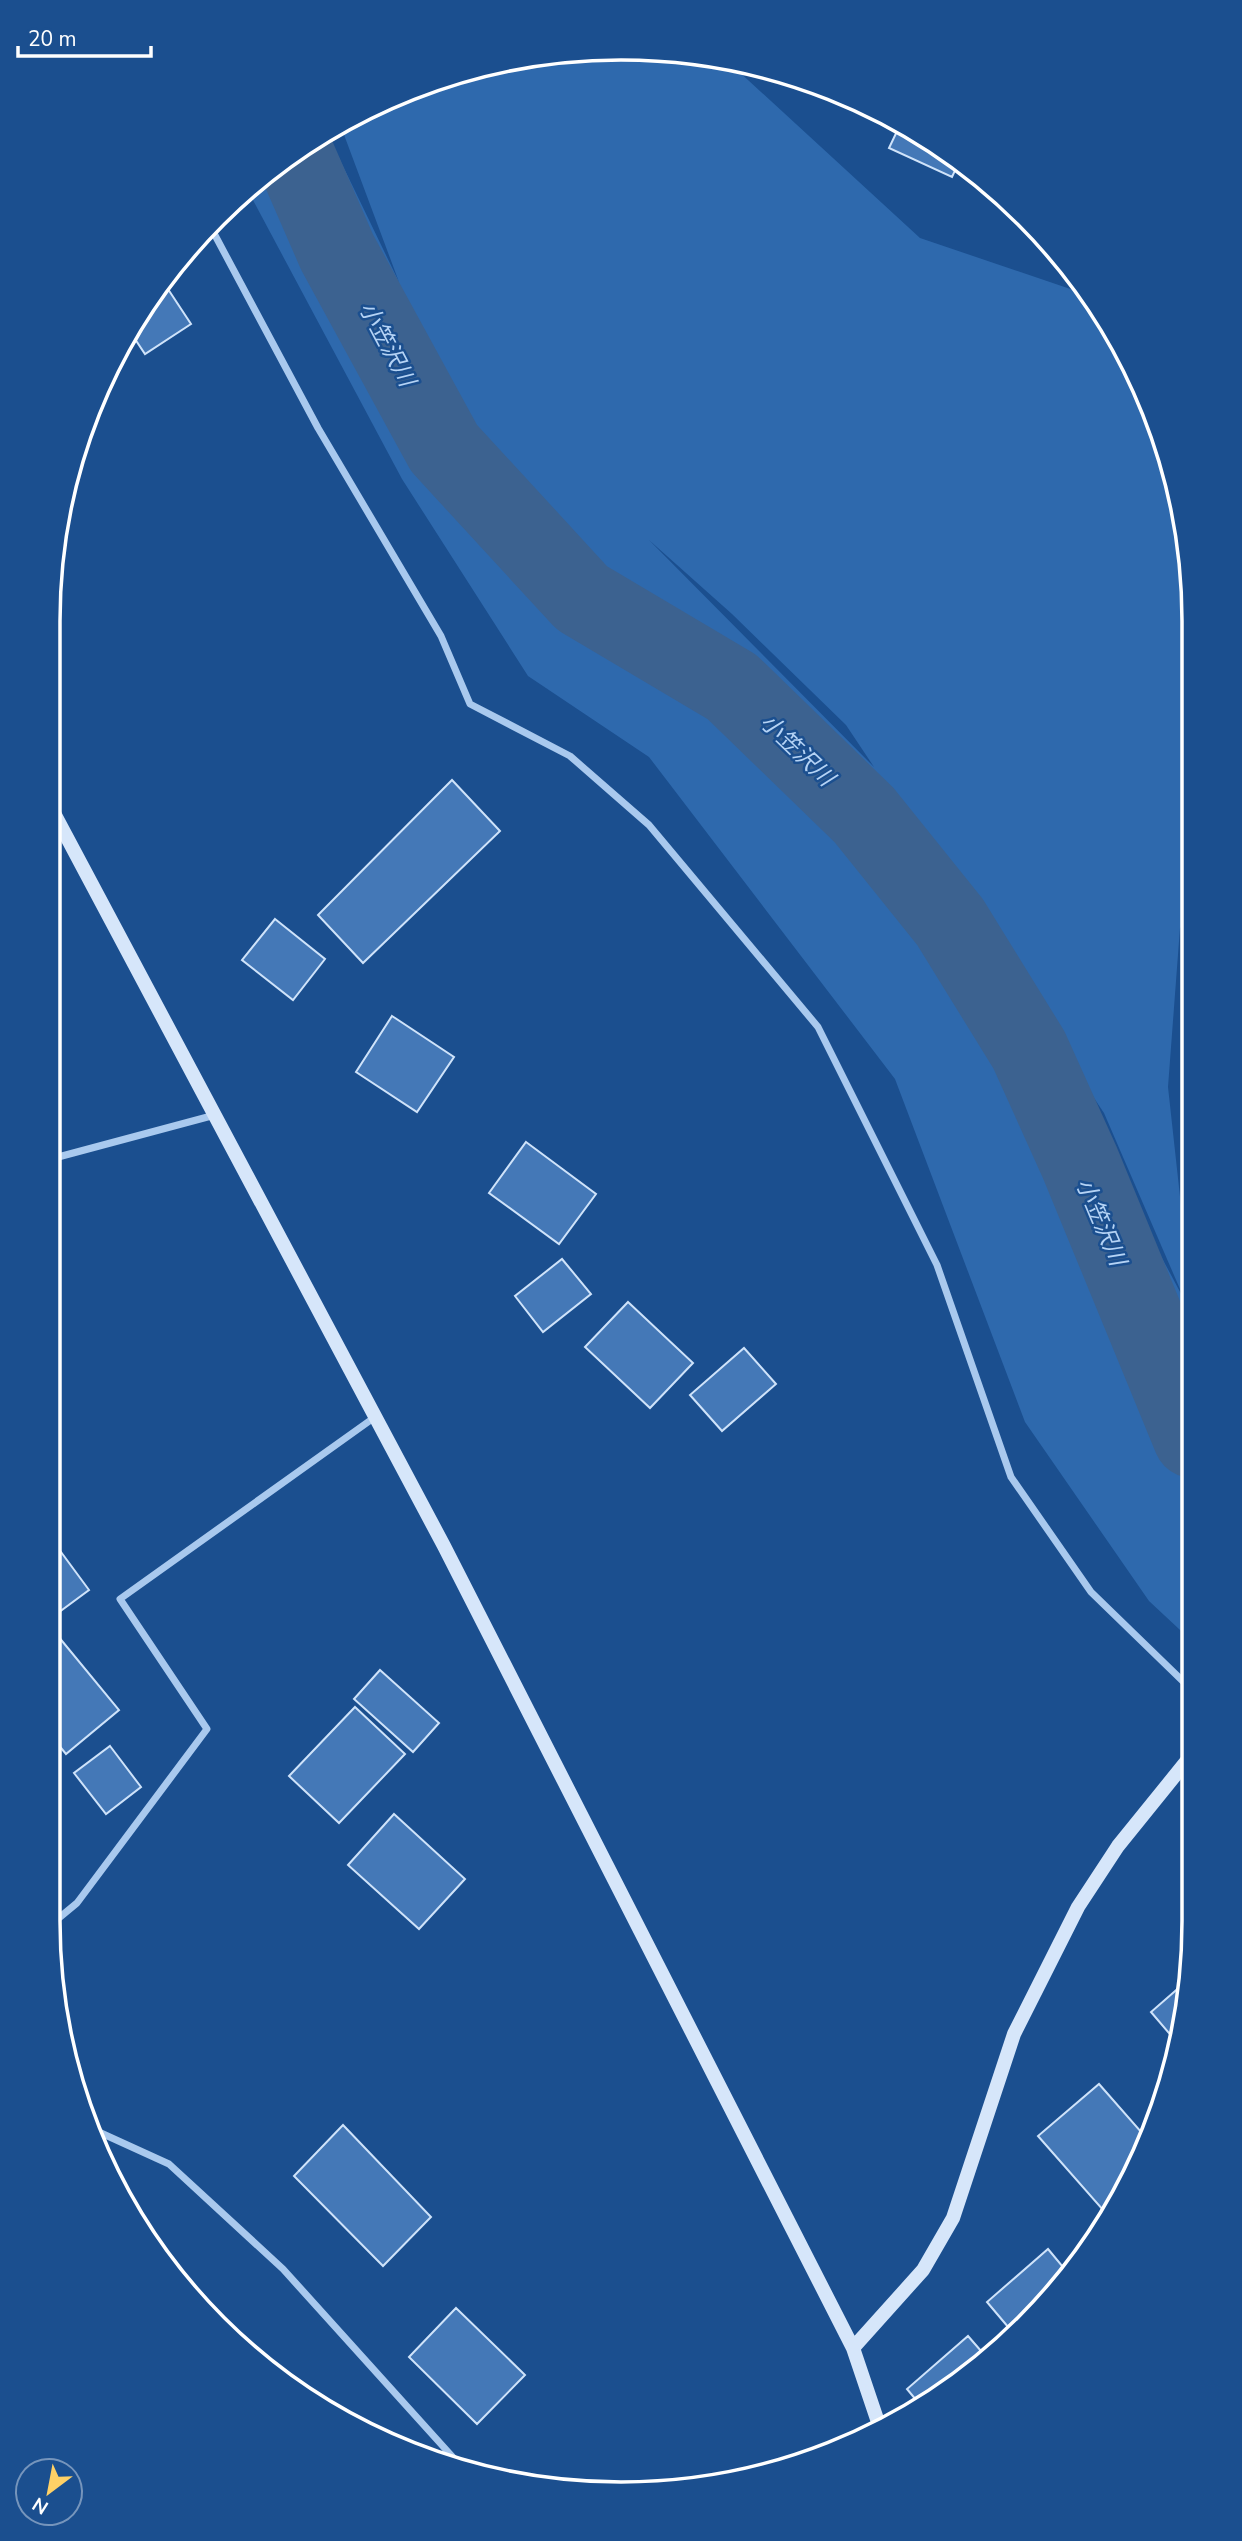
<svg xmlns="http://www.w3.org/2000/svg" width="1242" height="2541" font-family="'Nunito Sans','Noto Sans JP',sans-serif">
<rect width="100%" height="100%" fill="#1b4f8f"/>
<path fill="#2e69ad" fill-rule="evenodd" d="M621,47L723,57L920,238L1091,296L1151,401L1190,546L1191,919L1180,928L1168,1087L1193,1315L1194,1643L1149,1601L1025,1422L895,1079L649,757L528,676L402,479L247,189L303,144L326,131L399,282L340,124L402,91L509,58ZM649,540L732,614L846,725L874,767ZM1008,969L1104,1113L1186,1303L1008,970Z"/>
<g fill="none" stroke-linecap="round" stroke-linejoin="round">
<path stroke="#3c6290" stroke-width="80" d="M293,151L337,252L444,448L582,598L732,687L864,815L950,922L1029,1050L1080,1163L1193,1438"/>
</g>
<path fill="#4478b7" stroke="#cfe3fa" stroke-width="2" d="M900,125L960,160L952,177L889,148Z
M162,280L191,324L145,354L129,330L144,302Z
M452,780L500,831L363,963L318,915Z
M275,919L325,959L293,1000L242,960Z
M392,1016L454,1057L417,1112L356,1072Z
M526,1142L596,1194L559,1244L489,1193Z
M562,1259L591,1294L543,1332L515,1296Z
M628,1302L693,1363L650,1408L585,1347Z
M744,1348L776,1384L722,1431L690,1395Z
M47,1533L89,1590L47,1621Z
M53,1630L119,1710L66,1754L47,1731V1635Z
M380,1670L439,1723L413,1752L354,1699Z
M355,1707L405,1754L339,1823L289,1776Z
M110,1746L141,1787L106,1814L74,1773Z
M394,1814L465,1879L419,1929L348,1865Z
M1189,1979L1184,2032L1180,2046L1151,2012Z
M1099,2084L1150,2142L1112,2203L1103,2210L1038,2136Z
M343,2125L431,2217L383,2266L294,2176Z
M1048,2249L1068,2273L1052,2299L1014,2334L987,2302Z
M456,2308L525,2375L477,2424L409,2357Z
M968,2336L988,2359L970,2375L921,2406L907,2389Z"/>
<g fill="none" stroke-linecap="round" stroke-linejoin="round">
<path stroke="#a9c9ee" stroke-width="7" d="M209,224L318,428L441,636L470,704L570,756L649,825L818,1027L937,1265L1011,1477L1091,1592L1194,1692
M47,1160L215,1115
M48,1927L77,1903L207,1729L120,1599L375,1417
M90,2128L169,2164L283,2269L459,2464"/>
<path stroke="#d6e6fa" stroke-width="14" d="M47,800L444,1546L853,2348L881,2431
M853,2348L923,2270L953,2218L1014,2034L1078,1907L1118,1846L1194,1752"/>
</g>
<g text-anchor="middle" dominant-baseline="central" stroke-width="5" stroke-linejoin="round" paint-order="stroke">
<g font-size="23" font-style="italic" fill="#b5d3f5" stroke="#1b4f8f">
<text transform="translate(387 344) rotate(62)">小笠沢川</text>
<text transform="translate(797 750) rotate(44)">小笠沢川</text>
<text transform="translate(1101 1222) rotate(67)">小笠沢川</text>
</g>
</g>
<path d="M0 0H1242V2541H0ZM621 60H621A561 561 0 0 1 1182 621V1921A561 561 0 0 1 621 2482H621A561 561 0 0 1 60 1921V621A561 561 0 0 1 621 60Z" fill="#1b4f8f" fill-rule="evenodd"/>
<path fill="none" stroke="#fff" stroke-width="3.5" d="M621 60H621A561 561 0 0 1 1182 621V1921A561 561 0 0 1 621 2482H621A561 561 0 0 1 60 1921V621A561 561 0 0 1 621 60Z"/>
<g transform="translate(49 2492) rotate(212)"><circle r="33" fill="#1b4f8f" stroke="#7695bc" stroke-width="2"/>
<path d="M0-5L12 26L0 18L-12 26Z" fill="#ffd166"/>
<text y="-10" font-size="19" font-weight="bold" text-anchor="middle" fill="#ffffff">N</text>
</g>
<path d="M18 46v10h133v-10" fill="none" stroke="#ffffff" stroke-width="3.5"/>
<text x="28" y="46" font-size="21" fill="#ffffff" stroke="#1b4f8f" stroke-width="5" paint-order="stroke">20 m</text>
</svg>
